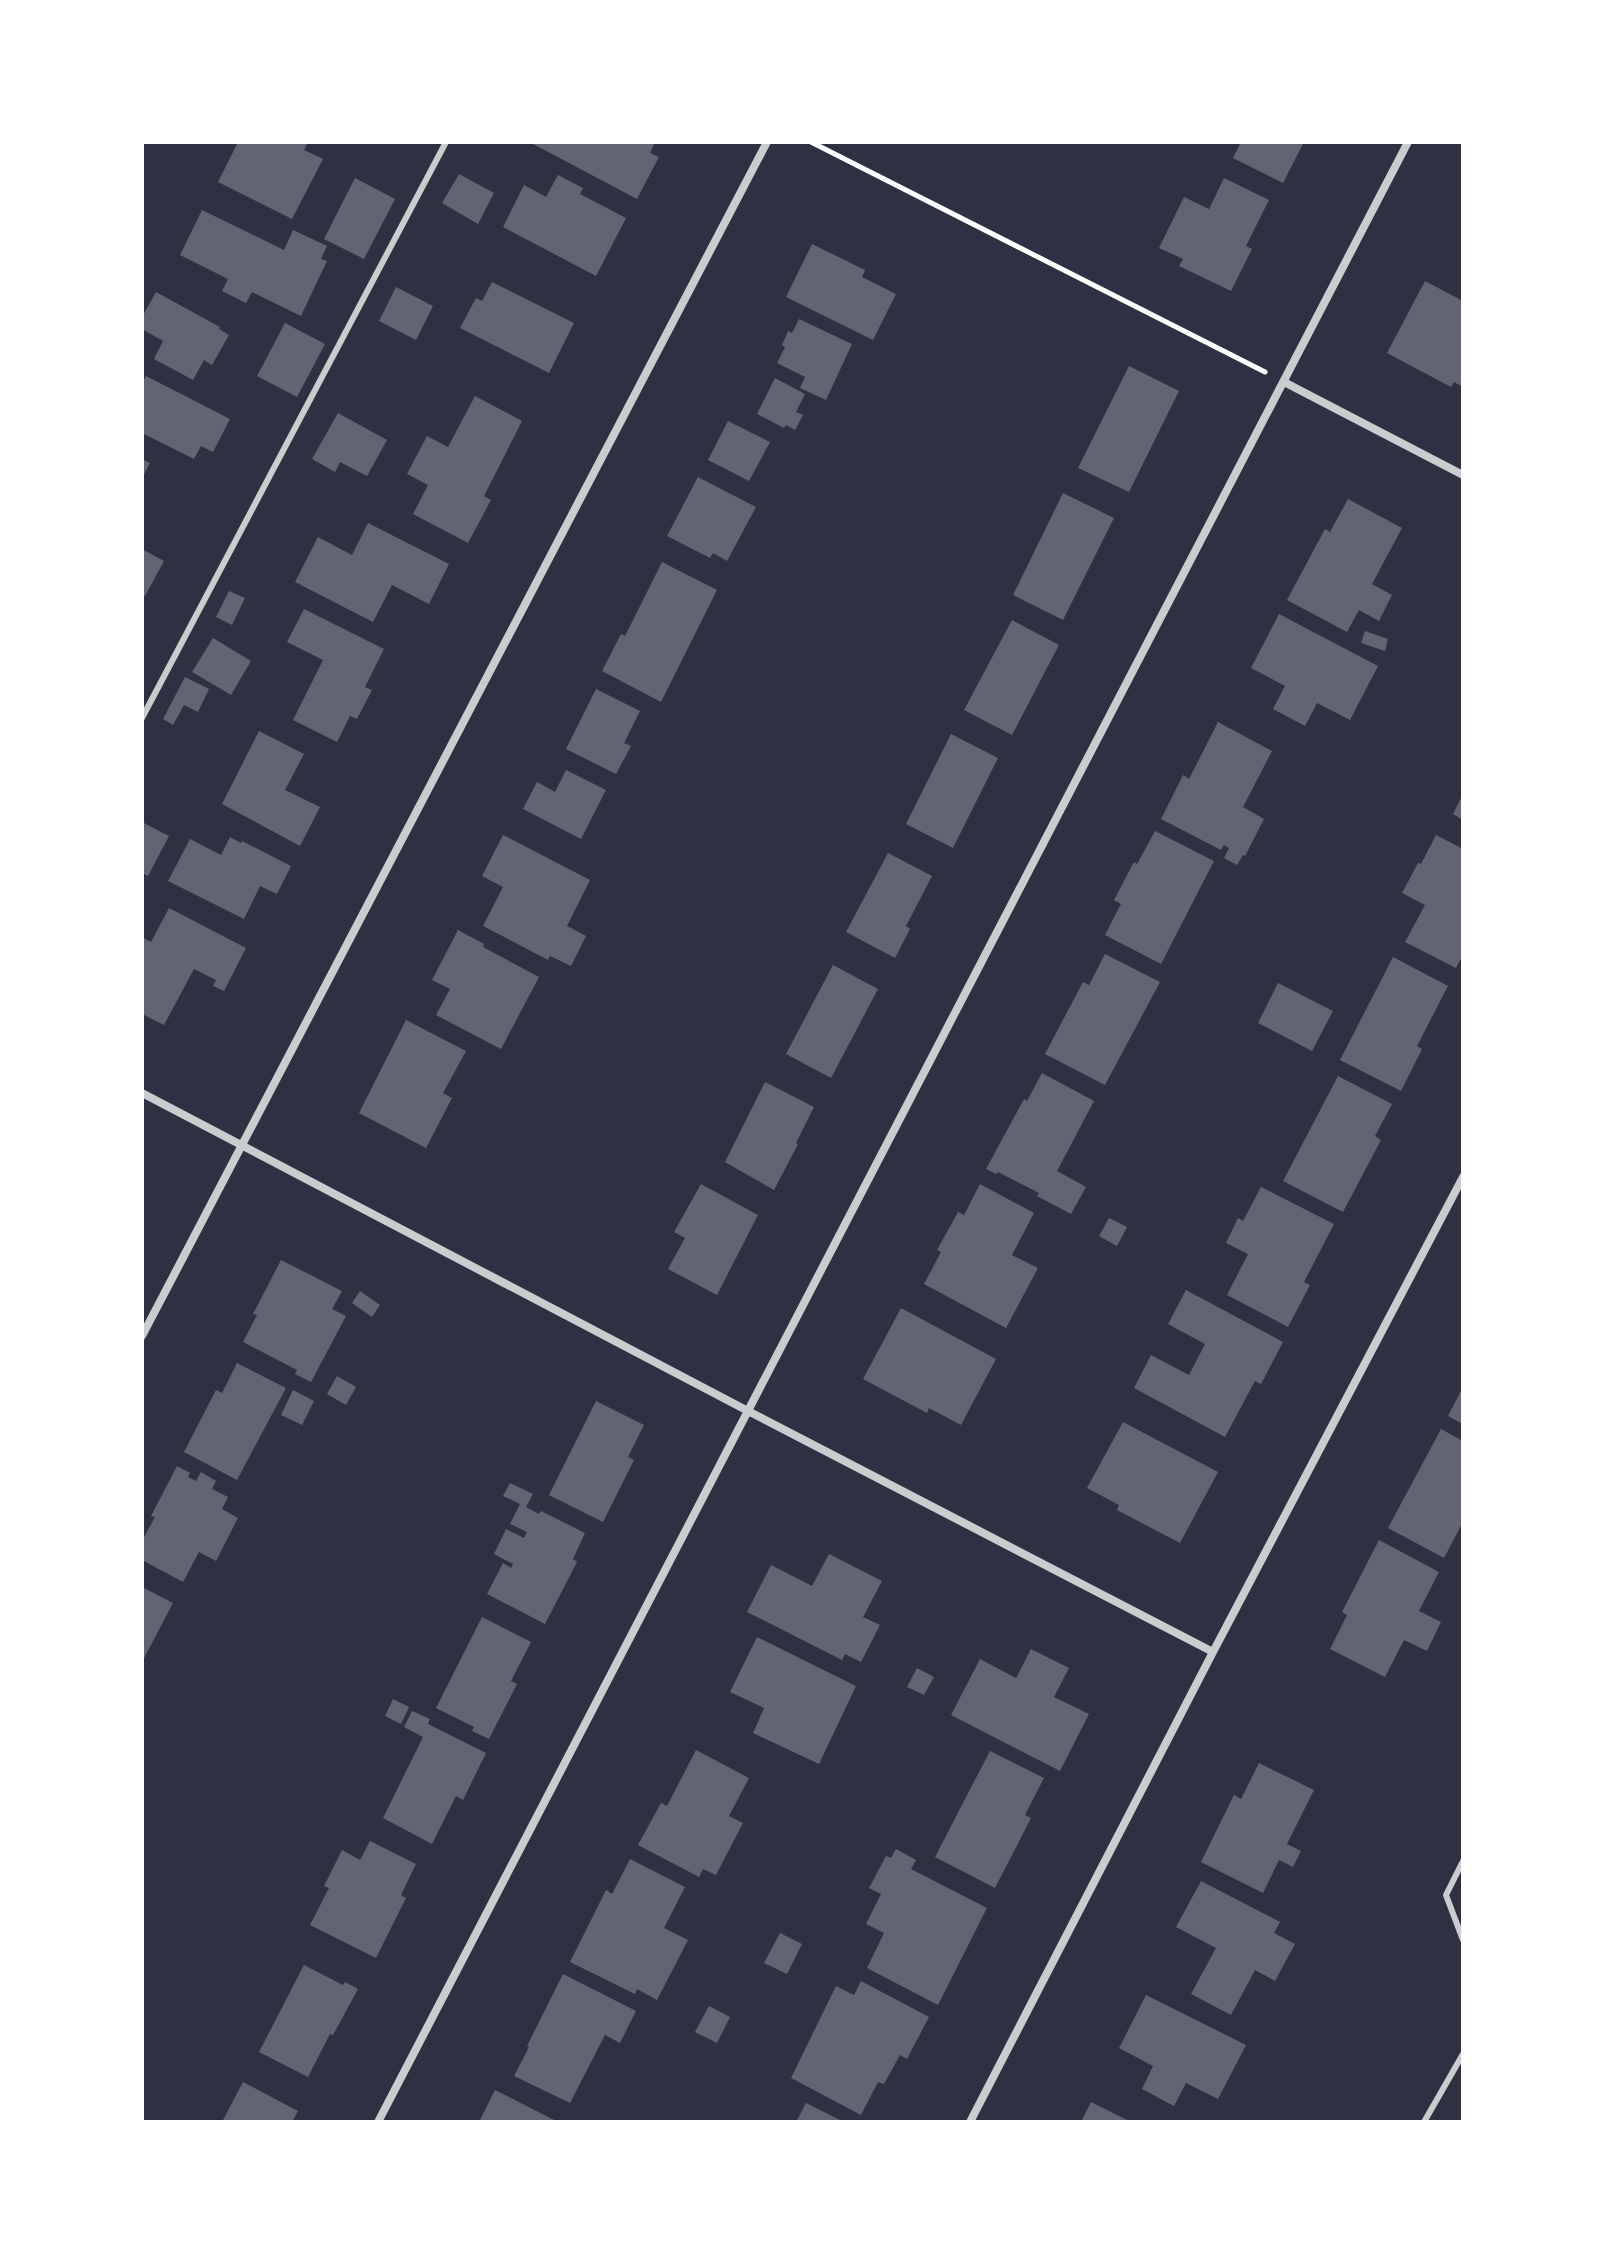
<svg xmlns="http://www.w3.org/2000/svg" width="1605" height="2264" font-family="'Public Sans',sans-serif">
<rect width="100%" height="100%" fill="#2d3142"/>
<path fill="#626471" d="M238,142H308L304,150L323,159L292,219L218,182Z
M534,142H655L650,153L659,157L637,199L533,144Z
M1241,142H1304L1283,183L1233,158Z
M459,174L494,193L478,224L442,203Z
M558,175L583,188L580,194L626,218L596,276L503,227L524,185L546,197Z
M355,178L395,199L364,259L324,239Z
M1224,178L1269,200L1246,246L1252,249L1231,291L1179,266L1183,259L1159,248L1184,197L1209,209Z
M202,210L284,250L293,230L327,246L321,259L327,261L301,316L252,292L246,303L222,291L228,279L180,255Z
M812,244L865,270L862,277L896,294L873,340L786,297Z
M1425,281L1463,301V387L1454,382L1451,387L1387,353Z
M492,282L574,323L549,373L460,328L476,298L482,301Z
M396,287L433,306L416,340L379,321Z
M156,292L220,327L219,329L229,335L212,365L204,360L193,380L154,359L163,341L142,329V317Z
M799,319L852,344L826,400L800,388L805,377L777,363L785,347L782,345L788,331L792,333Z
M285,323L325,344L297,397L257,376Z
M1129,366L1179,391L1129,492L1078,468Z
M146,376L230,419L213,452L201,446L194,459L142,433V383Z
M775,378L805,394L796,412L803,415L795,430L786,425L784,428L757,414Z
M475,396L522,421L484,496L491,500L468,543L413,514L428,485L407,474L427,436L448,447Z
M338,413L387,440L367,476L340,462L335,472L312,459Z
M728,421L770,442L749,481L708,460Z
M142,459L150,463L142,478Z
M698,477L756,507L727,561L713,553L710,558L667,536Z
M1063,493L1114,518L1063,620L1013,595Z
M1348,499L1402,528L1372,584L1392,595L1379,621L1359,610L1347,632L1287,600L1325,529L1330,532Z
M368,523L449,564L429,604L392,585L373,622L295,582L318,537L352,555Z
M142,549L164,561L145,596L142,594Z
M662,562L717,590L661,702L602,671L621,634L625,636Z
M229,591L245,598L232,625L216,617Z
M304,609L384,649L365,687L372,690L357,719L350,716L337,742L293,720L323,660L287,642Z
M1279,614L1378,666L1350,720L1317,703L1305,726L1273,709L1285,686L1251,668Z
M1012,620L1059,645L1012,735L964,710Z
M1365,631L1388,639L1385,651L1361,643Z
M213,638L251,661L231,695L192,672Z
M185,677L209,689L198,712L184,705L173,725L163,719Z
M596,689L640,711L624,743L631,746L616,774L566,749Z
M1218,722L1272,751L1243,807L1264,819L1245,856L1243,855L1237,865L1224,858L1229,848L1224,845L1221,850L1161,819L1183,775L1189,779Z
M259,731L304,754L285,790L320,807L300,846L222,804Z
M951,734L998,758L953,848L906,824Z
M566,770L606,790L581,839L523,809L537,782L555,792Z
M1463,794V820L1453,814Z
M142,822L169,836L148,876L142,873Z
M1155,831L1214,861L1161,964L1105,935L1121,904L1114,900L1134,862L1137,864Z
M503,835L590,880L567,926L586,936L571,966L550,956L548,960L483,926L503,887L482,876Z
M1436,835L1463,849V955L1456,968L1405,942L1425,905L1402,893L1418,863L1421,864Z
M230,837L241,843L242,841L291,866L277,894L260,886L244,919L168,881L190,839L221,855Z
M888,853L932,876L906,926L910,929L895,958L846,932Z
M169,908L246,948L224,991L213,986L216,980L194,969L164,1025L142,1014V937L151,942Z
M458,930L484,944L483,947L539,977L501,1049L436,1015L450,989L432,980Z
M1105,954L1160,982L1105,1085L1045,1054L1083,982L1089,985Z
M1393,957L1448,986L1417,1046L1422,1049L1401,1091L1340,1060Z
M833,965L878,989L831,1078L786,1054Z
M1278,983L1333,1011L1312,1051L1258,1023Z
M406,1020L466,1051L443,1093L452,1098L426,1148L359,1113Z
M1042,1073L1094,1101L1057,1171L1086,1187L1071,1214L1037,1196L1039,1193L998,1172L996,1174L986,1169L1024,1099L1027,1101Z
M1338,1076L1392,1104L1375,1136L1381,1140L1343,1212L1283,1181Z
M765,1082L814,1107L796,1143L798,1144L774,1190L725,1162Z
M701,1184L758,1215L717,1295L668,1269L685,1238L674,1232Z
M980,1184L1034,1213L1012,1255L1038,1268L1006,1328L924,1284L941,1252L937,1250L958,1212L964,1215Z
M1261,1187L1334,1224L1304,1282L1310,1285L1288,1327L1227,1295L1248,1254L1226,1243L1238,1218L1243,1221Z
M1109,1218L1127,1227L1117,1246L1099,1236Z
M281,1260L342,1291L332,1309L346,1316L311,1382L295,1374L297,1370L243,1342L257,1315L253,1314Z
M1186,1290L1283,1342L1261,1384L1255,1381L1225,1437L1134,1388L1151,1355L1189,1375L1205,1344L1168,1324Z
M360,1291L380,1305L372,1317L352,1303Z
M901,1308L996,1359L961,1425L929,1408L927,1413L863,1379Z
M237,1363L286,1388L237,1480L184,1452L216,1390L222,1393Z
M337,1376L356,1387L346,1405L327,1394Z
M1463,1387V1424L1448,1416Z
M293,1390L314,1401L302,1425L281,1415Z
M596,1401L644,1425L628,1457L634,1460L603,1522L549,1495Z
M1123,1422L1218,1472L1180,1543L1117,1510L1119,1505L1087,1488Z
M1441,1429L1463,1441V1522L1444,1558L1388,1528Z
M177,1466L190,1473L188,1477L196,1481L201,1472L216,1481L212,1489L228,1497L222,1509L238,1518L216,1561L199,1552L183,1582L142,1560V1541L155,1517L151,1516Z
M510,1483L533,1494L526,1507L539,1514L541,1511L585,1533L573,1559L577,1562L545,1624L487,1594L503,1563L511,1568L513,1564L494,1554L506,1529L524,1538L527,1532L510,1524L520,1504L503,1496Z
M1379,1540L1439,1572L1419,1611L1441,1622L1427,1651L1404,1640L1385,1677L1330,1649L1347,1615L1342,1612Z
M829,1554L882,1581L863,1617L880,1625L861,1662L845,1654L842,1660L747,1612L771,1565L812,1586Z
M142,1587L173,1603L142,1662Z
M482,1617L531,1642L511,1681L517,1684L489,1739L472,1731L474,1727L436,1708Z
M757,1637L856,1686L819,1764L753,1733L764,1708L730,1692Z
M1031,1649L1069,1668L1054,1697L1089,1714L1060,1771L951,1715L980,1659L1016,1678Z
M917,1668L934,1677L924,1695L907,1687Z
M393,1699L409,1707L401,1724L385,1716Z
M412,1711L430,1719L428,1724L486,1753L463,1800L456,1796L432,1844L383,1818L423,1737L404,1727Z
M696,1750L749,1778L729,1816L743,1823L716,1875L703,1869L699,1877L638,1845L661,1803L667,1806Z
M990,1751L1044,1778L1025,1815L1031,1818L995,1888L935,1857Z
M1259,1763L1314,1790L1287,1844L1301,1851L1293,1867L1279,1860L1263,1893L1201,1862L1234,1795L1241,1799Z
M370,1841L416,1864L401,1895L406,1898L376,1958L310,1925L329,1888L324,1886L342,1850L360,1860Z
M896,1849L916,1860L911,1869L987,1908L938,2005L867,1968L884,1933L866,1924L881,1894L869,1888L886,1856L891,1858Z
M630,1859L685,1887L664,1928L688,1940L657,2000L637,1989L635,1994L570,1962L606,1890L612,1894Z
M1201,1881L1280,1922L1274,1933L1295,1944L1275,1981L1255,1970L1231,2015L1191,1994L1216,1948L1176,1927Z
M780,1933L802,1944L787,1974L764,1963Z
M304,1965L343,1985L345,1982L358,1989L333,2035L330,2034L308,2077L259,2052Z
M563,1974L636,2011L620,2043L605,2035L570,2103L514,2076L529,2047L527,2046Z
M861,1981L929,2017L907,2059L900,2055L884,2084L878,2082L861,2115L791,2078L836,1986L854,1995Z
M1146,1995L1246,2045L1218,2099L1186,2083L1174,2106L1142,2089L1153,2066L1119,2048Z
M709,2006L730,2017L717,2043L695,2032Z
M243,2082L298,2111L292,2122H222Z
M495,2090L558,2122H479Z
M1091,2102L1131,2122H1081Z
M806,2103L844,2122H796Z"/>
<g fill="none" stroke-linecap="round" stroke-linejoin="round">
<path stroke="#fff" stroke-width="5" d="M811,142L1265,372"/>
<path stroke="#caccd0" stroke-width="6" d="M142,718L446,142
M1463,1861L1446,1895L1463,1940
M1424,2122L1463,2054"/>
<path stroke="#caccd0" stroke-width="8" d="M1284,382L1463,475
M142,1093L748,1411L1213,1652
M142,1336L767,142
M378,2122L1408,142
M970,2122L1213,1652L1463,1177"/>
</g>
<rect width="1605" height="2264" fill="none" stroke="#ffffff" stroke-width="288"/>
</svg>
